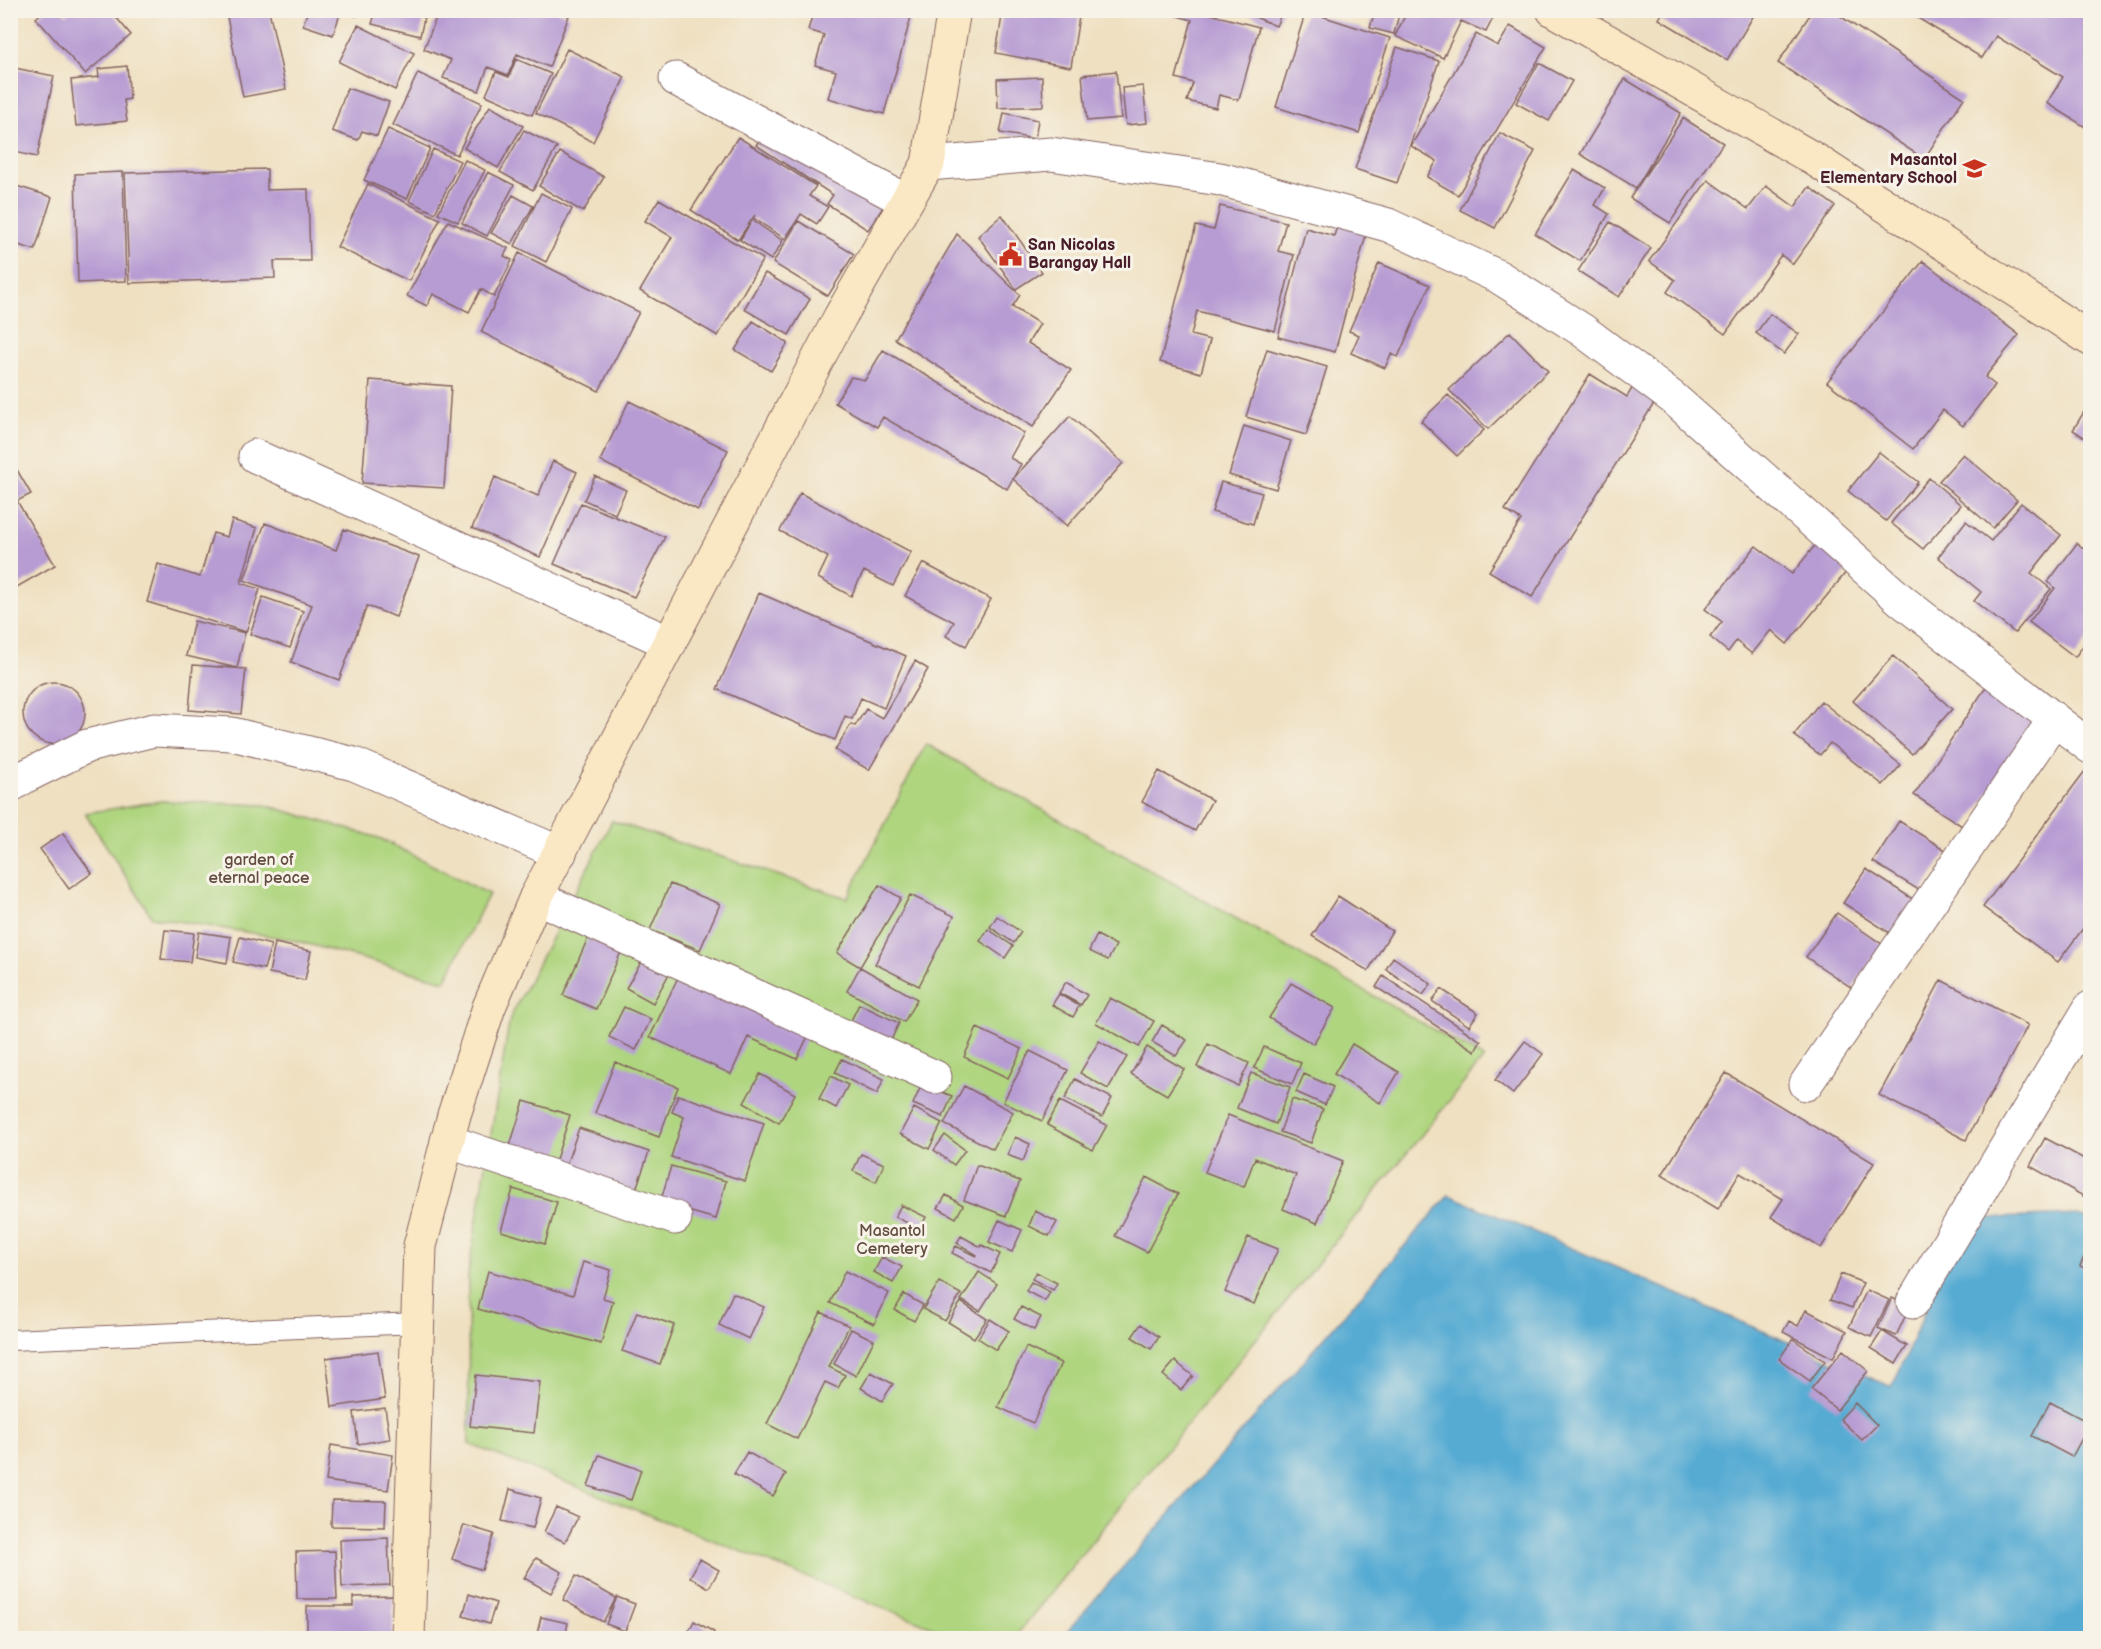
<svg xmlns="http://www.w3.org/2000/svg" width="2101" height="1649" font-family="'Balsamiq Sans',sans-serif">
<rect width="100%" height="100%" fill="#f7f3e8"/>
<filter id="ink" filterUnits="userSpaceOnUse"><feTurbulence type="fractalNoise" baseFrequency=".0167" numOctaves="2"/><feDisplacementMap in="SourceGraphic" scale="12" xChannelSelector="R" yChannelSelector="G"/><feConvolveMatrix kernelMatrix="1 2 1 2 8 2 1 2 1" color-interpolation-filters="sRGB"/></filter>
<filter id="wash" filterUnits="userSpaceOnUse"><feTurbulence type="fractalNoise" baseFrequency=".008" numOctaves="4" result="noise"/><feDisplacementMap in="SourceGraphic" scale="24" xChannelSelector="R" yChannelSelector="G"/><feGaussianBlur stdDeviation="1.35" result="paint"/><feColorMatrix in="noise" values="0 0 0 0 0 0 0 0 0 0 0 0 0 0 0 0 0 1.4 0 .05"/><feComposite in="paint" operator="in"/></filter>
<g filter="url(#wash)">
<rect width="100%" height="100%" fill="#efe0c1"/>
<path fill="#afd57f" stroke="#7c7a55" stroke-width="1.5" d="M926,744L1484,1058L1014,1638H960L469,1444L468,1274L510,1018L612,821L847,898Z
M161,801L265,805L379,838L489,894L445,981L289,939L152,917L85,813Z"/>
<path fill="#57abd3" stroke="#50657f" stroke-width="1.5" d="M1449,1195L1892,1387L1965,1219L2078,1215L2090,1219V1638H1061Z"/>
<g id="blocks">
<path fill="#b79cd3" d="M45,10H63L66,15L71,10H110L131,35L85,74L36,18Z
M260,10H269L286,89L243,97L227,17Z
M308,10H358L356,16L341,11L333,35L303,25Z
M376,10H426L420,36L372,24Z
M439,10H499L506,14L508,10H554L569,16L549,67L517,54L508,75L488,67L479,91L443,78L451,60L424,49Z
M814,10H889L911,17L884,114L828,98L836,71L815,65L824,35L808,30Z
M1003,10H1080L1071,67L996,53Z
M1171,10H1206V13L1259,27L1239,100L1219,95L1216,108L1187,101L1193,83L1176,78L1192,20L1170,14Z
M1239,10H1283L1276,26Z
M1375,10H1400L1394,34L1370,28Z
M1408,10H1497L1486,32L1461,21L1443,58L1395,36Z
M1664,10H1757L1727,60L1659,19Z
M1813,10H1831L1964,98L1924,159L1778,63Z
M1905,10H2090V130L2047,103L2063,77L1996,36L1982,58Z
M1306,11L1390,38L1359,133L1276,107Z
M358,25L414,53L395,90L339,62Z
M1510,26L1546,47L1458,195L1427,177L1437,161L1411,146L1476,34L1498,46Z
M1397,47L1439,61L1397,183L1355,169Z
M567,49L625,77L593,142L536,113Z
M516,59L551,74L532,115L486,95L496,72L509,77Z
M1539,63L1572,81L1549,121L1516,103Z
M127,66L130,99L124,100L127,121L76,126L71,80L99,77L98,69Z
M10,67L54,76L37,157L10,151Z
M1116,71L1121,118L1087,121L1082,75Z
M418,73L482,103L457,155L393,125Z
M1042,77L1043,106L998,108L997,79Z
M1625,79L1681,113L1636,188L1580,154Z
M1143,86L1147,123L1126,125L1122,88Z
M347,88L389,102L377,136L362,131L358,140L332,131Z
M490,106L523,126L498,168L464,148Z
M1004,113L1038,120L1035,139L1000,133Z
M1683,118L1723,143L1670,223L1630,198Z
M767,128L889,198L868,230L827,204L833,195L756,145Z
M388,129L430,148L407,199L364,180Z
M524,130L557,147L533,190L500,172Z
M1500,133L1535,151L1495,228L1460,210Z
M738,137L816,186L809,196L828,207L817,224L801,214L785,239L753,218L755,215L738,240L691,210Z
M433,149L460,161L435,213L409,201Z
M560,152L604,177L583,212L539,186Z
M465,160L485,170L458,222L438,213Z
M267,169V190L308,189L310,261H274L275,278L129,283L125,173Z
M1574,170L1605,188L1595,205L1609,214L1580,261L1535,234Z
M123,172L126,281L78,283L75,174Z
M488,172L514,185L487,236L462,223Z
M1708,180L1748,209L1766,186L1795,207L1809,187L1835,206L1793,264L1781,255L1725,334L1667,292L1675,280L1649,261Z
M10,184L52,197L35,250L12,243L18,224L10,222Z
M368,184L440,219L409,281L337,247Z
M541,193L572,209L546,262L515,246Z
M513,195L533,206L512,244L491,233Z
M659,199L763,259L718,336L640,291L672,237L645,221Z
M1220,206L1286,222L1278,251L1294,255L1275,331L1197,311L1191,335L1210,340L1201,373L1160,362L1196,226L1214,230Z
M1002,215L1042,272L1016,289L978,236Z
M752,220L783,241L771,260L740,240Z
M448,221L508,248L504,256L512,260L494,297L481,289L469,312L433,294L427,306L407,296Z
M798,221L854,254L828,296L773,263Z
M1610,222L1651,248L1619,297L1578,271Z
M1338,223L1367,231L1335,352L1278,337L1306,228L1334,236Z
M957,234L1020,295L1012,307L1040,324L1028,343L1071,370L1033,427L895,339Z
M519,253L639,312L599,391L481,332Z
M1923,261L2019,335L1985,377L1995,385L1963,426L1943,410L1913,449L1827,382Z
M1379,263L1430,285L1398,357L1391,354L1385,368L1351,353L1359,335L1349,331Z
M765,273L810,299L789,335L744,309Z
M1770,314L1799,334L1784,354L1756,333Z
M753,321L788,343L771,371L735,350Z
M1510,332L1548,371L1488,429L1449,390Z
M1267,349L1327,367L1306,435L1246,417Z
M883,350L1024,433L1010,458L1021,464L1007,489L883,417L877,427L835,403L851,377L865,380Z
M1590,374L1627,397L1637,380L1660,394L1532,597L1489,571L1521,520L1505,510Z
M370,380L451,386L444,488L362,483Z
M1448,395L1484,430L1457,456L1421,421Z
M629,401L728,450L698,510L600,461Z
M2090,402V441L2073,430Z
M1070,416L1123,463L1067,526L1013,479Z
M1244,426L1291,441L1276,489L1229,475Z
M1879,452L1918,482L1886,521L1848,491Z
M1963,454L2017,500L1993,528L1939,481Z
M10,458L31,494L17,501L55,565L10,591Z
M553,461L577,472L540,557L472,528L495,477L538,496Z
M595,476L626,490L615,514L584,500Z
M1929,478L1961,505L1923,549L1891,523Z
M1221,482L1262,493L1253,524L1212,512Z
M800,493L911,552L893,586L864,571L851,596L818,578L828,557L780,531Z
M581,503L665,537L634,597L554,564Z
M2021,503L2061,535L2031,573L2051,589L2015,633L1974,601L1981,592L1938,557L1966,521L1991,541Z
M232,520L257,528L241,583L260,589L246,632L147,602L158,564L200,577L213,533L227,537Z
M265,523L336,550L344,529L419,557L396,617L367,606L339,680L291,662L312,605L244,580Z
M1820,539L1852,565L1787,644L1771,630L1752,654L1736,641L1728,652L1710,637L1722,622L1705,609L1756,546L1792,574Z
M2077,543L2090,554V636L2075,657L2029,622L2055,588L2048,582Z
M923,563L991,599L966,646L946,636L954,622L905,596Z
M759,593L906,656L884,708L861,698L852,719L845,716L835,740L717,689Z
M263,597L303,611L290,648L250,634Z
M194,621L245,633L237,668L186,656Z
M1893,656L1952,709L1912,754L1853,701Z
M915,661L928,669L869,770L835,750L851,724L855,726L866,709L882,718Z
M193,665L246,669L241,714L189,710Z
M1990,681L2041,715L1965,828L1914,795Z
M23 713a31 31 0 1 1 62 0a31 31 0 1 1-62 0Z
M1821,701L1901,765L1883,785L1830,743L1820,755L1794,735Z
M2088,767L2090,769V919L2058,962L1983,907Z
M1159,771L1212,800L1195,831L1142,802Z
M1899,821L1947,851L1922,892L1873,862Z
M63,833L92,873L69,889L40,849Z
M1866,869L1922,905L1899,939L1843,903Z
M670,884L720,904L700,950L650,930Z
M879,885L901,898L860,967L837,953Z
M910,895L954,916L919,986L875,964Z
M1338,896L1392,931L1368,971L1312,936Z
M1837,913L1883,945L1852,988L1806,957Z
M997,916L1021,932L1014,943L990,927Z
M988,929L1013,946L1005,958L980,941Z
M165,930L194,933L190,962L161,959Z
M199,932L231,937L227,963L195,957Z
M1097,935L1116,945L1108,960L1089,951Z
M240,937L271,945L264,969L233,962Z
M588,938L621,952L596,1009L563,995Z
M275,943L311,951L305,980L269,973Z
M649,949L675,963L653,1003L626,988Z
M1393,957L1431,984L1423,995L1386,969Z
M860,967L917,999L904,1022L847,991Z
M680,973L810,1032L797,1059L748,1037L731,1074L650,1037Z
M1383,976L1481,1041L1475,1051L1376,987Z
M1941,980L2028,1025L1966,1140L1879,1095Z
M1066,982L1087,995L1081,1005L1059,993Z
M1291,983L1335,1008L1313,1044L1269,1018Z
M1441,989L1478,1013L1469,1026L1432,1001Z
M1059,994L1079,1006L1073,1017L1052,1005Z
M1110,998L1154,1021L1139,1047L1096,1023Z
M859,1004L899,1023L885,1053L845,1033Z
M624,1007L651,1019L636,1050L609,1037Z
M1162,1025L1187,1040L1176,1056L1152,1042Z
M977,1028L1022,1049L1008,1078L964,1057Z
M1099,1041L1127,1057L1108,1089L1080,1073Z
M1525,1041L1543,1054L1513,1094L1495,1080Z
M1208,1044L1249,1063L1238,1086L1197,1067Z
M1352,1044L1399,1072L1380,1103L1334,1074Z
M1147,1047L1184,1069L1167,1095L1131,1074Z
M1264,1047L1301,1063L1292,1084L1254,1068Z
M1030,1051L1068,1070L1042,1121L1003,1102Z
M842,1059L884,1079L877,1094L835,1073Z
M615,1062L678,1087L659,1137L595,1113Z
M1251,1073L1290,1087L1276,1124L1237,1108Z
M1726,1073L1874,1163L1821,1248L1771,1217L1783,1199L1740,1173L1718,1209L1662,1175Z
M760,1074L795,1094L779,1123L744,1103Z
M1304,1074L1333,1087L1325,1105L1296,1092Z
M831,1076L848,1085L836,1108L819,1099Z
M1075,1079L1112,1098L1102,1117L1065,1099Z
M922,1084L952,1096L943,1117L913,1104Z
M964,1086L1013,1112L993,1149L944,1124Z
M678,1095L764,1123L745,1181L671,1157L684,1117L672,1112Z
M1292,1099L1323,1109L1311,1143L1280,1132Z
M524,1101L570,1115L553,1169L507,1155Z
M1060,1101L1107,1125L1093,1150L1047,1125Z
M914,1108L942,1123L929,1149L900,1134Z
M1228,1115L1343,1161L1317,1223L1283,1209L1296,1175L1255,1158L1244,1187L1205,1172Z
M579,1128L649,1152L635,1192L565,1168Z
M945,1135L965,1150L954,1165L934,1150Z
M1015,1137L1030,1144L1023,1161L1007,1155Z
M2045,1138L2090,1162V1200L2030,1166Z
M861,1154L884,1164L876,1182L853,1171Z
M977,1165L1020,1181L1006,1216L964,1200Z
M671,1166L726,1181L716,1219L660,1203Z
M1146,1177L1178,1194L1147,1252L1115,1236Z
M513,1189L557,1202L545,1244L501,1231Z
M946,1195L963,1205L956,1218L938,1208Z
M901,1205L926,1217L920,1229L895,1217Z
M1035,1211L1057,1222L1049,1236L1029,1226Z
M999,1220L1022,1230L1012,1252L989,1242Z
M961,1236L981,1247L982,1245L1000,1254L991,1273L952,1253L956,1246L976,1256L977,1255L957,1243Z
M1248,1237L1278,1249L1254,1304L1225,1292Z
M2090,1244V1271L2080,1266Z
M882,1257L902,1267L893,1283L874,1272Z
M583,1262L611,1270L603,1298L613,1301L601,1344L478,1309L488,1271L573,1295Z
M845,1271L889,1293L874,1324L830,1303Z
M979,1272L997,1284L980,1311L961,1300Z
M1036,1272L1057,1283L1053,1290L1032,1279Z
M1841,1274L1863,1283L1852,1308L1830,1300Z
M939,1282L961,1294L945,1321L923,1309Z
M1031,1282L1050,1292L1045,1301L1026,1291Z
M1867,1290L1889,1300L1871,1337L1849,1327Z
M733,1293L764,1307L749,1339L719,1325Z
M904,1294L923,1305L914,1321L895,1310Z
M1892,1298L1910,1306L1896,1336L1878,1328Z
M961,1302L987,1319L974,1338L948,1322Z
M1021,1307L1041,1317L1034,1330L1014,1319Z
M1806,1310L1847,1331L1833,1358L1783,1332L1789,1321L1798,1326Z
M637,1312L674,1325L660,1364L622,1351Z
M821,1312L849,1326L829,1367L845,1375L838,1388L825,1382L797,1439L767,1424Z
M990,1319L1009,1331L996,1350L978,1338Z
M1141,1324L1159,1337L1151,1349L1132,1337Z
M851,1329L874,1340L856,1376L834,1364Z
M1882,1331L1907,1346L1896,1364L1871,1348Z
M1793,1339L1825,1361L1810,1381L1779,1359Z
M1026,1347L1061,1363L1033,1423L998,1407Z
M1843,1350L1868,1371L1837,1410L1811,1389Z
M378,1351L385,1399L332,1407L326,1358Z
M1175,1361L1193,1376L1181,1390L1163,1375Z
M871,1372L893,1384L882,1401L861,1388Z
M476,1375L540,1382L534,1433L470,1426Z
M2050,1402L2090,1423L2072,1457L2032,1436Z
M1855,1403L1877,1425L1862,1440L1840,1419Z
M385,1408L390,1439L358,1444L354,1412Z
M331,1445L393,1455L388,1490L326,1481Z
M747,1452L786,1474L773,1496L734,1474Z
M599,1455L641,1470L631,1500L588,1486Z
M510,1489L541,1498L533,1528L502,1521Z
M332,1500L386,1501L385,1527L331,1526Z
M556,1507L578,1517L565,1542L544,1532Z
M464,1525L494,1534L482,1570L452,1559Z
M388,1538L390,1585L342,1587L340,1540Z
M335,1551L337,1599H297L296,1552Z
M536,1558L562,1572L551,1593L524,1578Z
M700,1559L719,1570L709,1588L690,1577Z
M576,1576L616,1598L603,1622L563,1600Z
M469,1594L496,1603L489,1624L463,1616Z
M393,1596V1638H307V1606H353V1597Z
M617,1597L635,1604L625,1631L606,1624Z
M541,1617L568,1623L565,1638H536Z
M694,1621L714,1632L711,1638H685Z"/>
</g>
</g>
<g filter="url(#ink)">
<use href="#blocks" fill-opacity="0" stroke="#846360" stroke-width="1.5"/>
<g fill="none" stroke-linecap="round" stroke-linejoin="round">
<defs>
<path id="lane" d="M10,1340L418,1323"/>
<path id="street" d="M676,79L906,201
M928,164L1051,154L1220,179L1388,225L1499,277L1582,330L1673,398L1902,601L2090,747
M255,456L670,643
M10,786L26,776L87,746L154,730L232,734L354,764L560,853
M536,897L935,1077
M1806,1084L2054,720
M447,1141L675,1218
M1913,1302L2090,1008"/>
<path id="secondary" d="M1553,10L1814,159L2090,339
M408,1638L420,1246L454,1115L489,1007L536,897L840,317L928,164L954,10"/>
</defs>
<use href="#lane" stroke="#846360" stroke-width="22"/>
<use href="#street" stroke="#846360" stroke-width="35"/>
<use href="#secondary" stroke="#846360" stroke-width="35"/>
<use href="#lane" stroke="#fff" stroke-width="20"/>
<use href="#street" stroke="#fff" stroke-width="33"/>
<use href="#secondary" stroke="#fae7c3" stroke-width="33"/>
</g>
</g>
<defs>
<symbol id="school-bare" viewBox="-9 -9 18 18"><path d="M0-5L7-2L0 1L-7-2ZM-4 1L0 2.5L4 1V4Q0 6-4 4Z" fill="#c8321e" stroke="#f7f3e8" stroke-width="2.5" paint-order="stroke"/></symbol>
<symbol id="civic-bare" viewBox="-9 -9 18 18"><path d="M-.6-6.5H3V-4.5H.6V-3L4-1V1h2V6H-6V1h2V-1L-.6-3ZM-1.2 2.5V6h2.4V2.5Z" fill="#c8321e" stroke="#f7f3e8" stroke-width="2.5" paint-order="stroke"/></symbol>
</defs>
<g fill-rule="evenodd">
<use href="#school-bare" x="1958" y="152" width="33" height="33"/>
<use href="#civic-bare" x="994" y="238" width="33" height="33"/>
</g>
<g text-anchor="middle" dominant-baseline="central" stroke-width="6" stroke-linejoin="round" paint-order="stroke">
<g font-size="16" font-weight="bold" fill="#4a1f2b" stroke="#f7f3e8" text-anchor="end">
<text x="1957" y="160">Masantol<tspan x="1957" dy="18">Elementary School</tspan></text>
<text x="1028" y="245" text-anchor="start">San Nicolas<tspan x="1028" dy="18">Barangay Hall</tspan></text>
</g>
<g font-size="16" fill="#634c40" stroke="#f7f3e8">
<text x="259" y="860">garden of<tspan x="259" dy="18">eternal peace</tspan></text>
<text x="892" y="1231">Masantol<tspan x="892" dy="18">Cemetery</tspan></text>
</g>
</g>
<rect width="2101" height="1649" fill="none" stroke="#f7f3e8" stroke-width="36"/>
</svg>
